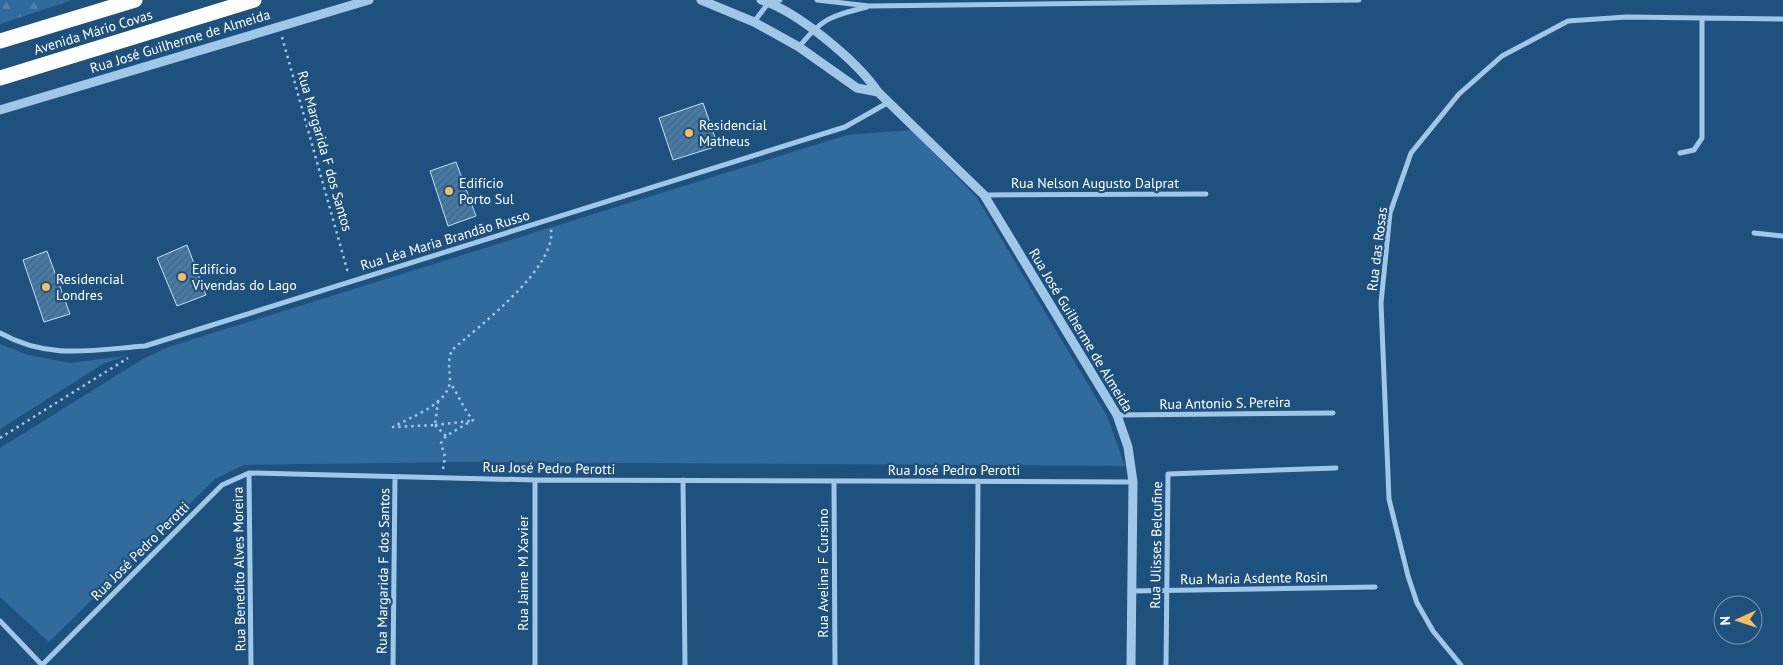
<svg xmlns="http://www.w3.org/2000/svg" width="1783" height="665" font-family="'PT Sans',sans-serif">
<defs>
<pattern id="forest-firs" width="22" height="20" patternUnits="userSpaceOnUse" patternTransform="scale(1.25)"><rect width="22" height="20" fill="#306b9c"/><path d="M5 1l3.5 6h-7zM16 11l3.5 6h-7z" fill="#4f81ab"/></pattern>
<pattern id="building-hatch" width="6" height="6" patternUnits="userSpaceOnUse" patternTransform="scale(1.25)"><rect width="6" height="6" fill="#467ba7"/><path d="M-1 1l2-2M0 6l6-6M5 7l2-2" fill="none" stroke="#49647a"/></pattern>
</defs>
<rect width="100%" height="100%" fill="#1e517e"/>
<path fill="#306b9c" d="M912,130L977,198L1107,416L1125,466L464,462L244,465L215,479L49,642L0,597V448L143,359L168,347L847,135Z
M0,344L28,355L70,363L125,356L103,364L0,429Z"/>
<path fill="url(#forest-firs)" d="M0,0H72L0,24Z"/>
<path fill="url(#building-hatch)" stroke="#c4e0f6" d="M703,103L718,146L673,160L659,118Z
M456,162L476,216L448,226L430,171Z
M187,245L206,295L177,306L157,258Z
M47,251L70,314L44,322L23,260Z"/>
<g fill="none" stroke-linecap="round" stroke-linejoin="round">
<path stroke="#a0c7e8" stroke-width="2.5" stroke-dasharray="2.5 4" stroke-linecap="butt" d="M282,37L348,273
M438,401L435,425L393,427C410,417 448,405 450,381C450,370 447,361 452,350C479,326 557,268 551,229
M435,425L470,421
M435,425L446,436
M0,438L128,358
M443,469L445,457L441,443L446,436L473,420C463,409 459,395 450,383"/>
<path stroke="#a0c7e8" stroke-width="5" d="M817,0L869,6L1359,0
M754,22L769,2L780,0
M799,47C822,18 831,16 867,7
M1680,153L1694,150L1702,138V18
M984,195L1206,194
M1754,233L1783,236
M0,333C48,360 92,350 145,346L845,127L889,102
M1117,415L1333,413
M249,473L251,665
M535,480V665
M683,480L685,665
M834,482L835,665
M1132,591L1375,587
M0,621L42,665L222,485L249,473L535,480L1133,482
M393,665L395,477
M977,665L978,481
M1166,665L1168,474L1336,468
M1461,665L1433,631L1417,603L1408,576L1389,499L1381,303L1390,213L1411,153L1459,94L1502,56L1568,21L1626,17L1783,19"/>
<path stroke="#a0c7e8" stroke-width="9" d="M701,0L754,22L799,47L857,88L878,92
M761,0C797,11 857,61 878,92L984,195L1117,415L1128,447L1133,482L1131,665
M0,110L369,0"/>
<path stroke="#fff" stroke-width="15" d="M0,41L135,0
M0,78L254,0"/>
</g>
<g fill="#f7bd5f" stroke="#1e517e" stroke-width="2">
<circle cx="689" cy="133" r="5"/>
<circle cx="449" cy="191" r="5"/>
<circle cx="182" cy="277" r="5"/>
<circle cx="46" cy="287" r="5"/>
</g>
<g text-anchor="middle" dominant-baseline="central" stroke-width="4.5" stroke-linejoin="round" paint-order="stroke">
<g font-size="14" fill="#fff" stroke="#1e517e">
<text transform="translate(93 32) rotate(-17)">Avenida Mário Covas</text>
<text transform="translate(180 41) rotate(-17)">Rua José Guilherme de Almeida</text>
<text transform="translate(325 151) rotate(74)">Rua Margarida F dos Santos</text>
<text x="1095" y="183">Rua Nelson Augusto Dalprat</text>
<text transform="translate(445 240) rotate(-17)">Rua Léa Maria Brandão Russo</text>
<text transform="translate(1377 249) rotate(-83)">Rua das Rosas</text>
<text transform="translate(1081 330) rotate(59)">Rua José Guilherme de Almeida</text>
<text transform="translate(1225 403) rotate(-1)">Rua Antonio S. Pereira</text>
<text transform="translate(549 468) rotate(1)">Rua José Pedro Perotti</text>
<text x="954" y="470">Rua José Pedro Perotti</text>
<text transform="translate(1156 545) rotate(-89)">Rua Ulisses Belcufine</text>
<text transform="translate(140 551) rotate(-45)">Rua José Pedro Perotti</text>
<text transform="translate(239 569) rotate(-91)">Rua Benedito Alves Moreira</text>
<text transform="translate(383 571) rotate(-89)">Rua Margarida F dos Santos</text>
<text transform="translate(523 573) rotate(-90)">Rua Jaime M Xavier</text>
<text transform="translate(823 573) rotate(-90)">Rua Avelina F Cursino</text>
<text transform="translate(1254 578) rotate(-1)">Rua Maria Asdente Rosin</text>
</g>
<g font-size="14" fill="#fff" stroke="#1e517e" text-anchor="start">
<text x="699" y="125">Residencial<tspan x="699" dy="16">Matheus</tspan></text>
<text x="459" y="183">Edifício<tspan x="459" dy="16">Porto Sul</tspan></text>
<text x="192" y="269">Edifício<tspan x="192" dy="16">Vivendas do Lago</tspan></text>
<text x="56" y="279">Residencial<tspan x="56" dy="16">Londres</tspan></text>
</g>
</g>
<g transform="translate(1738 620) rotate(267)"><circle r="24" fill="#1e517e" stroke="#7897b2"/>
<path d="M0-4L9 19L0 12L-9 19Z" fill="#f7bd5f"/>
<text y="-8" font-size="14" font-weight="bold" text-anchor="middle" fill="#ffffff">N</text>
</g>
</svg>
